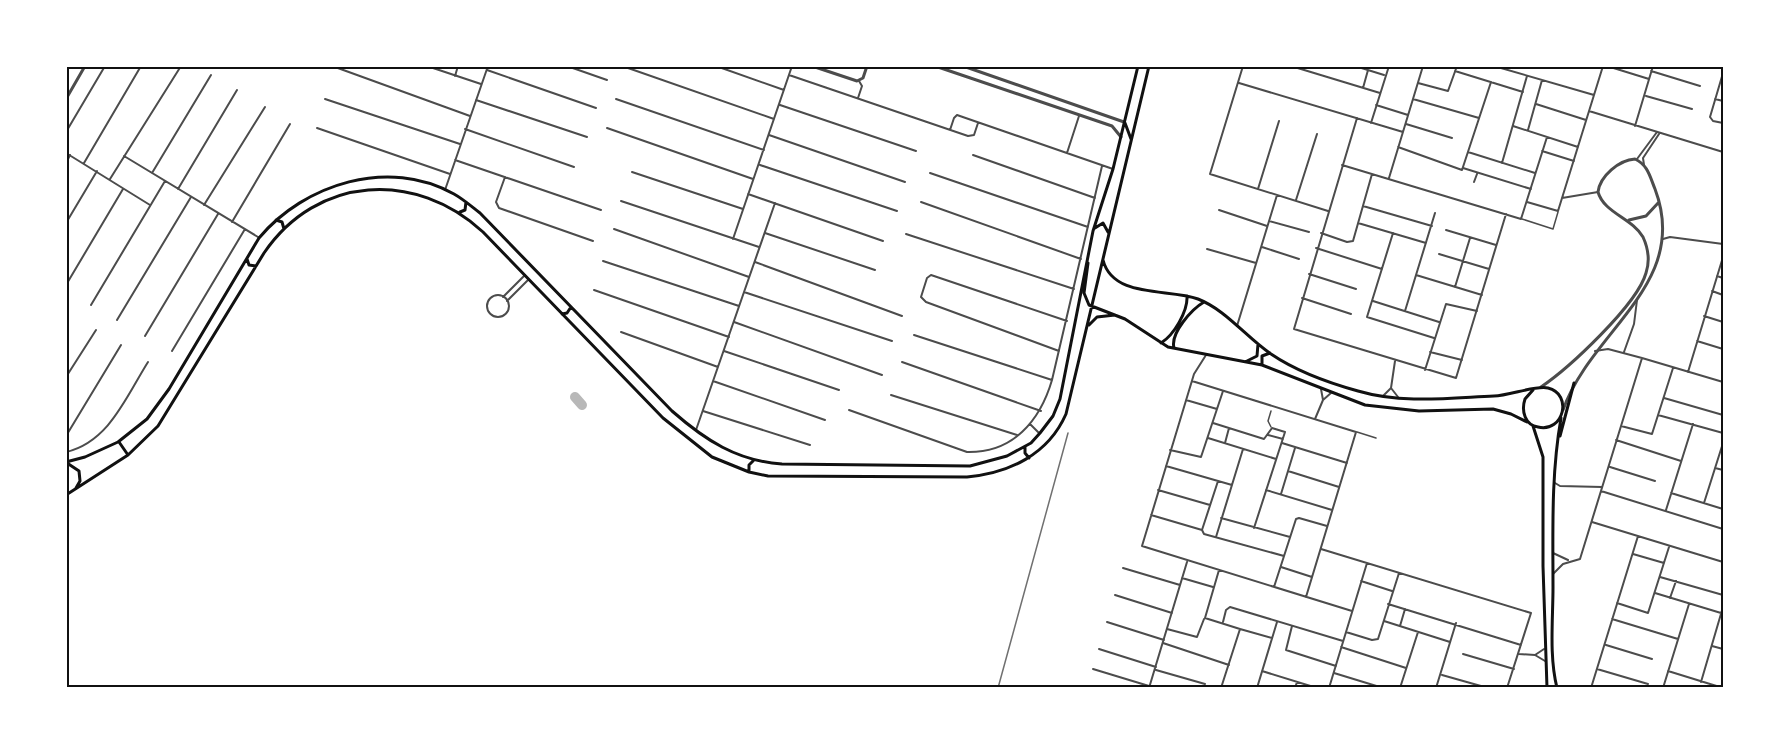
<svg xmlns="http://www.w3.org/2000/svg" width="1789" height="754" font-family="'Exo 2',sans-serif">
<rect width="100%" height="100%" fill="#fff"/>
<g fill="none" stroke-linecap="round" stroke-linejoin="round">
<path stroke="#b8b8b8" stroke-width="10" d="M575,397L582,405"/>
<path stroke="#4c4c4c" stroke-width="1.5" d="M1522,219L1553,229L1558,212
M1271,427L1268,421L1271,411
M1357,432L1376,438"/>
<path stroke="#4c4c4c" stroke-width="2" d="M427,66L481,84
M567,66L607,80
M716,66L784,90
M1243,66L1210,174L1328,211
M1291,66L1380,93
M1355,66L1384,75
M1494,66L1594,95
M1607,66L1649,79
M335,67L470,116
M628,68L774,119
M487,70L596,108
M1455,71L1523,92
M1651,71L1700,86
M1723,73L1710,117L1713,121L1723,123
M789,75L968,136L974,135L978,123
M455,76L458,66
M1239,83L1403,132
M1418,83L1448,91L1457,66
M1363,88L1368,70
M1646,96L1692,109
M858,98L862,86L859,81
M325,99L460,144
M616,99L764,150
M1413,99L1479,118
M1715,99L1723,101
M476,100L587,137
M1536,104L1586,120
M780,105L916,151
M1376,105L1408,115
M1589,111L1723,152
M1357,118L1294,329L1456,378L1506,214
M1371,123L1389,66
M1406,124L1452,138
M1513,126L1578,147
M1635,126L1653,66
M317,128L450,174
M607,128L753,179
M465,129L574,167
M950,130L954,118L957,115L1113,169
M1528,130L1542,80
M66,132L105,66
M769,135L905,182
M1398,147L1462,170L1491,82
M1542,151L1574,161
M1468,152L1535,173
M66,153L150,205
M1067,153L1079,116
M973,155L1095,198
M124,156L258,237
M1637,159L1657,132
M455,160L601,210
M66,163L70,155
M84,163L141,66
M1502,163L1527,76
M760,165L897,211
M1342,165L1521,219L1547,137
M1644,165L1643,158L1659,134
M1463,168L1531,189
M632,172L743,209
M152,173L211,75
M930,173L1088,227
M505,177L496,202L499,208L593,241
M1389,178L1423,66
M110,179L181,66
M1474,182L1477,174
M178,189L237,90
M1258,189L1279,121
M445,190L488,66
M748,194L883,241
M1562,198L1598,192
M1296,200L1317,134
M621,201L759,247
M921,202L1081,259
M1527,202L1558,211L1603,66
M204,205L265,107
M1363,206L1432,226
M1219,210L1267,226
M1269,221L1309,232
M232,222L290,124
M66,223L97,171
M1358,223L1426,243
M614,229L749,277
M1446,230L1496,245
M765,233L875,270
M1321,233L1347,242L1353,241L1372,174
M1393,233L1367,317L1434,338
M906,234L1074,289
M733,239L792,66
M1663,239L1670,237L1723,244
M1262,247L1299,259
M1316,248L1382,269
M1207,249L1256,263
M1439,254L1489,269
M603,261L739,306
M755,262L902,316
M1309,274L1356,289
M1416,275L1482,295
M1717,276L1723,278
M66,285L123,189
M1455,287L1470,238
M594,290L729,337
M1712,291L1723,295
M744,292L892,341
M487 306a11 11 0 1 1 22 0a11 11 0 1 1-22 0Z
M503,297L525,275
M1302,298L1351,314
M507,301L528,280
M1373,301L1439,322
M91,305L165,181
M1405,311L1435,213
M1704,316L1723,322
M117,320L191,197
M734,322L882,375
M1237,326L1277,195
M621,332L718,367
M914,335L1052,380
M145,336L218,214
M1697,341L1723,349
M172,351L245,229
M724,351L839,390
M1059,351L926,302L921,297L927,278L931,275L1067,321
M1430,352L1462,360
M1624,352L1634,324L1637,300
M1206,355L1194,374L1142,546L1352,611
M1642,358L1723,382
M902,362L1041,411
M1425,370L1446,304L1477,311
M1688,372L1723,257
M66,377L96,330
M713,381L825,420
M1192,381L1356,432L1306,597
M1391,388L1398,397
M1321,389L1323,400
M891,395L1017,435
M1383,396L1391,388L1395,361
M1664,398L1723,415
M1186,400L1217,409
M849,410L967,452C1013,453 1040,421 1052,380L1102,166
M703,411L810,445
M1658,415L1723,433
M1315,419L1323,400L1331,393
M1213,423L1264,439L1272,428L1285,432L1254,528
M1030,424L1039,433
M1621,426L1652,434L1673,368
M696,430L775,203
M1268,435L1283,439
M66,436L121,345
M1208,438L1276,459
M1616,440L1681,461
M1225,443L1229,428
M1282,443L1347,463
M1170,450L1201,457L1223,391
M66,452C109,442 126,397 148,362
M1166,466L1232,485
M1610,467L1655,481
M1715,468L1723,470
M1288,471L1339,487
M1555,483L1560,486L1602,487
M1158,490L1210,505
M1266,490L1332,510
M1601,491L1723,529
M1671,493L1723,509
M1281,494L1295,448
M1704,503L1723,443
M1666,510L1693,424
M1151,515L1202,530L1204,534L1284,556
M1221,518L1290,537
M1592,522L1723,562
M1202,530L1218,481
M1216,537L1243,449
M1321,549L1531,613L1507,688
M1553,553L1568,560
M1633,554L1664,563
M1281,567L1312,577
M1123,568L1180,585
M1219,570L1205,618L1240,629L1221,688
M1553,574L1563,564L1580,559L1642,358L1608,349L1595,351
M1660,577L1723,595
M1182,578L1213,587
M1361,581L1392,591
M1274,587L1296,519L1299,518L1327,526
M1655,593L1721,613
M1115,595L1172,613
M1670,598L1676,581
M1617,603L1648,613L1669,547
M1388,604L1521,645
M1612,619L1678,639
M1384,621L1450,642
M1107,622L1164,640
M1223,622L1226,610L1230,607L1343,641
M1292,626L1286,650L1336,666
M1400,626L1405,609
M1167,629L1197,637L1204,619
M1240,629L1272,638
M1346,632L1372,640L1378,639L1399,573
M1163,643L1229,665
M1606,645L1652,659
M1712,646L1723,649
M1341,647L1406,668
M1099,649L1156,667
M1463,654L1514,669
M1519,654L1535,655L1545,661
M1535,655L1544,649
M1093,669L1149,686
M1597,669L1648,684
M1156,670L1205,684
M1262,671L1317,688
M1668,671L1723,688
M1334,673L1383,688
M1442,675L1488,688
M1701,682L1723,607
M1149,688L1187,562
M1257,688L1277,622
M1295,688L1297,682
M1329,688L1367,563
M1400,688L1418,632
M1436,688L1456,623
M1591,688L1638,536
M1663,688L1689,604"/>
<path stroke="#4c4c4c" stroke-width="3" d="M812,66L857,81L863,78L867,66
M935,66L1112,126L1121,137
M963,66L1124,122
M66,99L85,66
M1629,220L1646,216L1659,202
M1541,387C1569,368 1637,305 1646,273C1650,261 1648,248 1643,237C1632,218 1604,213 1598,192C1600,176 1619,160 1635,159C1648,165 1650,177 1655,189C1691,284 1591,330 1563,410"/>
<path stroke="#111" stroke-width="3" d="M1125,123L1131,139
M460,212L465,210L466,202
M276,220L282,222L284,229
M1095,228L1103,223L1108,232
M247,259L249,265L256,266
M1103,260C1113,299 1169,288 1198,299C1226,310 1246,337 1271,354C1296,371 1329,383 1358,391C1402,404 1449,398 1494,396C1509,396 1535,385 1548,388C1573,394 1564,433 1538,427C1525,425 1521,411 1525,399L1533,390
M1088,263L1084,293L1089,305L1125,319L1168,347L1262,365L1365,405L1419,411L1493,409L1511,414L1527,422
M562,314L567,313L571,307
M1089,325L1097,317L1115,315
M1161,343C1174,335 1188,311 1187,296
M1174,348C1170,333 1192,309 1204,302
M1247,361L1257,356L1258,344
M1262,365V356L1270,353
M1533,426L1543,457V566L1547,688
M1560,436L1574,383
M119,442L128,455
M1025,447V453L1029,458
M66,462L85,457L118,442L147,419L169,389L259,238C304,184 389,157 454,194C463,199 471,206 480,213L672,411C705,440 737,461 782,464L970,466L1007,456L1031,443L1040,433L1053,416L1060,399L1093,231L1113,169L1138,66
M67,463L79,471L80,481L76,488
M749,472V465L753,461
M66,495L128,455L158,426L264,253C317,175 416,170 483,232L663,418L712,457L749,472L768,476L967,477C1009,473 1048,455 1066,414L1149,66
M1557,688C1549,656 1553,620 1553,587C1553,530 1551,475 1561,418"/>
<path stroke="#707070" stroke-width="1.5" d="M998,688L1068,433"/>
</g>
<rect width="1789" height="754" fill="none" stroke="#ffffff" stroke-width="135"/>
<rect x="68" y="68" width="1654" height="618" fill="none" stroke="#111" stroke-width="2"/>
</svg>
